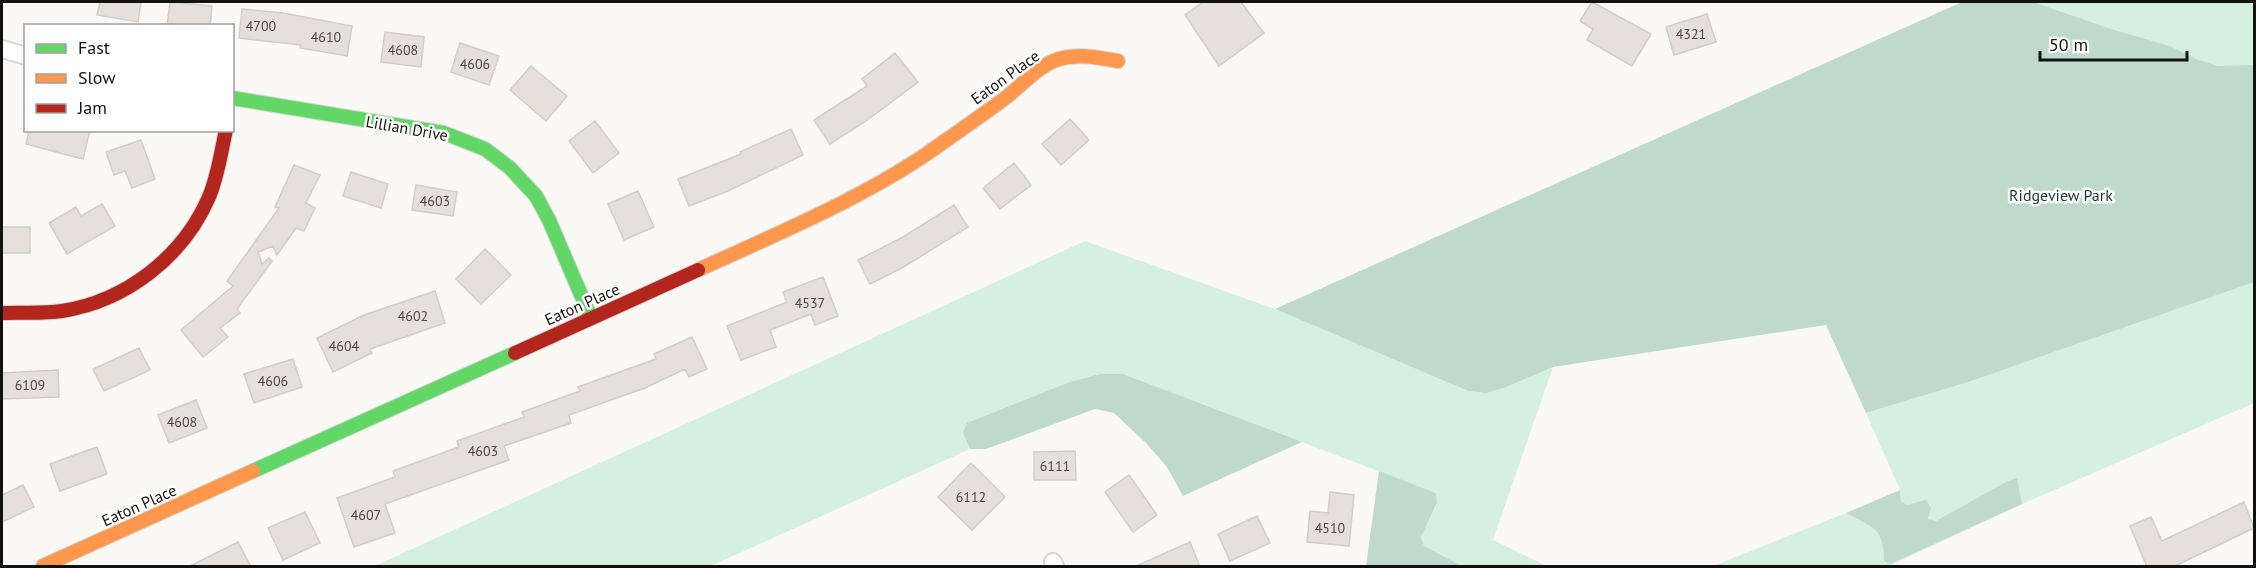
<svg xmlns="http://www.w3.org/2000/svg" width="2256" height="568" font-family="'PT Sans',sans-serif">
<rect width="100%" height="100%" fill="#faf9f5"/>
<path fill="#d6f0e0" d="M1966,2H2254V403L2022,504L1889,566H1713L1846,513C1872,527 1884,528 1884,561L1917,503L1907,505L1901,501L1900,490L1866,413L1967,382Z
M1085,241L1275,309L1468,391L1486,393L1503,388L1553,367L1493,540L1547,566H1462L1424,547L1421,537L1437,504L1436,493L1123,374H1100L963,433L970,449L711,566H375Z"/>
<path fill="#bfdaca" d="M1962,2H2033L2114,30L2170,46L2196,59L2218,66L2254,65V282L1968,382L1866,413L1826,325L1553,367L1504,388L1486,393L1468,391L1275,309Z
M1100,374H1123L1302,442L1183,496L1167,467L1146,443L1114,413L1095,409L986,449H970L963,433L967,423L1070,382Z
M1379,471L1436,493L1437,503L1421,537L1424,546L1462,566H1366Z
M2017,478L2022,504L1890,564L1884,561C1884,528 1872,527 1846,513L1900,490L1901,501L1907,505L1926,500L1931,508L1928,519L1936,521L2008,481Z"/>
<path fill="#e7dfda" stroke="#cfcecb" stroke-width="1.5" d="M100,2H141L138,22L97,15Z
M170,2L212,6L210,26H167Z
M1203,2H1241L1264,33L1219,66L1185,15Z
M1592,2L1651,34L1632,66L1587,40L1593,29L1580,21Z
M242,9L283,13L352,26L347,56L300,48L301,45L239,38Z
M1707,14L1716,42L1674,55L1666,27Z
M385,32L424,37L421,67L381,62Z
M460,43L499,56L489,85L451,72Z
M895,53L918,82L866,121L830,144L814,120L867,86L862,79Z
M531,66L567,96L546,121L510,90Z
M1070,119L1089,140L1061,165L1042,144Z
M595,121L619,153L593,173L569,141Z
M791,129L803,155L728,191L689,206L678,179L741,154L740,152Z
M29,130H90L83,159L26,144Z
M141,140L155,179L132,188L125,171L114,175L106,152Z
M1014,163L1031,185L1000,209L983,188Z
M294,165L320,175L306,203L315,208L304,231L296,228L277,255L273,246L258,252L262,264L269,258L272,261L237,309L240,313L220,328L228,337L203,357L181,330L233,286L227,281L279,208L275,207Z
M351,172L388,184L381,208L343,196Z
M416,185L457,192L453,216L412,210Z
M638,191L654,227L624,240L608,204Z
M102,204L115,226L67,254L49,223L76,207L81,216Z
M954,205L968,227L902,268L870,284L858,260L903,237Z
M2,227H30V253H2Z
M485,249L511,275L481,304L456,279Z
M823,277L838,316L815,325L811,314L770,330L776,347L741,360L727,326L787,302L783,292Z
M435,291L445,323L370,349L372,353L333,372L317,338L364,315Z
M692,337L707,369L689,377L685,369L645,388L569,415L571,423L504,446L509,460L385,504L395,533L354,547L337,498L395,477L393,471L459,447L457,441L524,417L522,412L580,391L578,387L656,359L654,354Z
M139,348L150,370L104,391L93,369Z
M293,359L302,387L254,403L244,374Z
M58,370L59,397L2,399V373Z
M196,400L207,428L169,443L158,415Z
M97,447L107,474L60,491L50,464Z
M1075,451L1076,480H1034V452Z
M971,463L1005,497L972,530L938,497Z
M1129,475L1157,515L1133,532L1105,492Z
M23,485L34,507L2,522V495Z
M1330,492L1354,495L1349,546L1307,542L1310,511L1328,513Z
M2244,502L2254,528L2173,567H2147L2130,526L2151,517L2162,541Z
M305,512L320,543L283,560L268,528Z
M1257,516L1270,543L1230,561L1218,534Z
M238,542L251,567H188Z
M1190,542L1200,567H1134Z"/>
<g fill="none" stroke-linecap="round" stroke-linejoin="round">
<defs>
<path id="street" d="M2,49L26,56
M1053,562L1055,566"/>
<path id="fast" d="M232,98L444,133L485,149L510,168L536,196L549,220L591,318
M253,471L515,353"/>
<path id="slow" d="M698,270C772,236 854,202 922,157C949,138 977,119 1004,99C1021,86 1039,65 1059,59C1078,53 1099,58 1118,61
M43,566L253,471"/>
<path id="jam" d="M2,313C22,312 42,314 62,311C126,301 183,257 209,197C218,176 221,152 226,130
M515,353L698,270"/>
</defs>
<use href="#street" stroke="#d7d6d3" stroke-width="20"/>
<use href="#fast" stroke="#d7d6d3" stroke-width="16"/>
<use href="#slow" stroke="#d7d6d3" stroke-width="16"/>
<use href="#jam" stroke="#d7d6d3" stroke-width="16"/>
<use href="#street" stroke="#fefefe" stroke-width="16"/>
<use href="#fast" stroke="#63d668" stroke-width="14"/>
<use href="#slow" stroke="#ff974d" stroke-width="14"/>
<use href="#jam" stroke="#b3261e" stroke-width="14"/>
</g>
<g text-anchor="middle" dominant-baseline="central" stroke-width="5" stroke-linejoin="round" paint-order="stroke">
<g font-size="14" fill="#4a4844">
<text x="261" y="26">4700</text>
<text x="1691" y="34">4321</text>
<text x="326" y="37">4610</text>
<text x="403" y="50">4608</text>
<text x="475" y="64">4606</text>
<text x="435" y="201">4603</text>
<text x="810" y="303">4537</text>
<text x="413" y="316">4602</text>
<text x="344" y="346">4604</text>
<text x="273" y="381">4606</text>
<text x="30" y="385">6109</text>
<text x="182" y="422">4608</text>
<text x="483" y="451">4603</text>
<text x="1055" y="466">6111</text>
<text x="971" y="497">6112</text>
<text x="366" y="515">4607</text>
<text x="1330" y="528">4510</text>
</g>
<g font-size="16" fill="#121210" stroke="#fff">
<text transform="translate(1005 77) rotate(-36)">Eaton Place</text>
<text transform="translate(407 128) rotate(10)">Lillian Drive</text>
<text transform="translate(582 304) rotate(-24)">Eaton Place</text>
<text transform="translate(139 505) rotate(-24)">Eaton Place</text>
</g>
<g font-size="16" fill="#143d2b" stroke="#fff">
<text x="2061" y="195">Ridgeview Park</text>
</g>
</g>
<rect width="2256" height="568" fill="none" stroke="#121210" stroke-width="6"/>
<rect x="24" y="24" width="210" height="108" fill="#ffffff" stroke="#a0a09f" stroke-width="1.5"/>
<rect x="36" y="44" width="30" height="9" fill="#63d668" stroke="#a0a09f" stroke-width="1.5"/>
<text x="78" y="54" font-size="18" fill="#121210">Fast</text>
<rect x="36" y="74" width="30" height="9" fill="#ff974d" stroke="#a0a09f" stroke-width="1.5"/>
<text x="78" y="84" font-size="18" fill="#121210">Slow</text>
<rect x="36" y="104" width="30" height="9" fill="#b3261e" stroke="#a0a09f" stroke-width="1.5"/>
<text x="78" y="114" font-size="18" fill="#121210">Jam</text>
<path d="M2040 51v9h147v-9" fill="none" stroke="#121210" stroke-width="3"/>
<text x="2049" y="51" font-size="18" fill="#121210" stroke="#ffffff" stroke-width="4.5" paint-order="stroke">50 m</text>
</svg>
